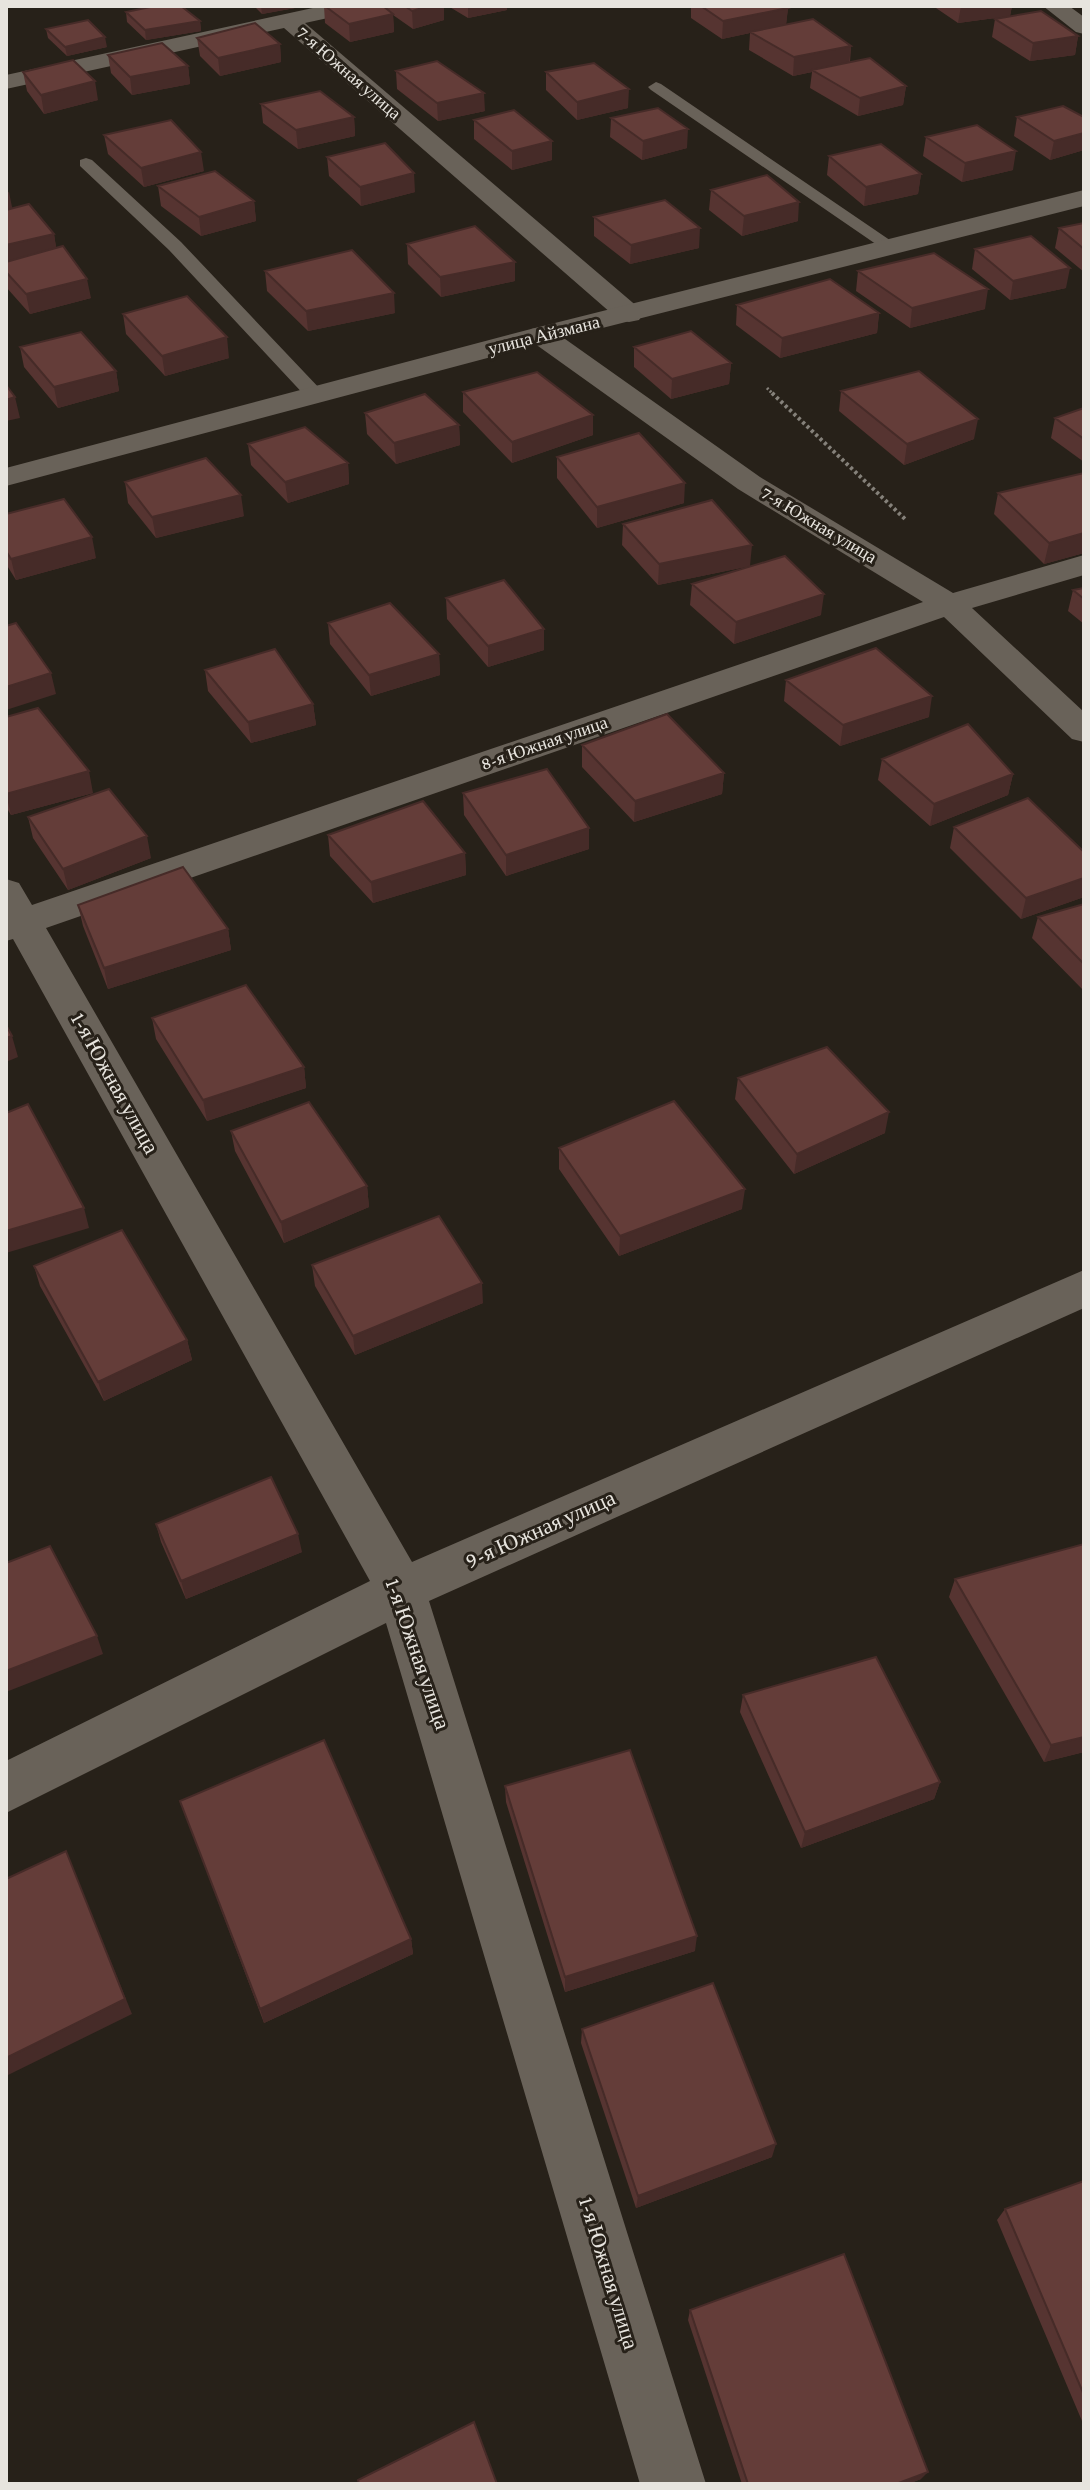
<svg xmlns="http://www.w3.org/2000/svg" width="1090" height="2490" font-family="'Crimson Pro',serif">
<rect width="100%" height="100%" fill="#272119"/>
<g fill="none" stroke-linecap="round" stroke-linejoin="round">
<path stroke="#85817a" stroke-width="3" stroke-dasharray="2 2" stroke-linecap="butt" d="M767,388L774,395"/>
<path stroke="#85817a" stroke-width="4" stroke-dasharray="3 3" stroke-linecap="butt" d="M772,393L905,519"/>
<path fill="#696259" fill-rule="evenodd" d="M656,82L661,84L900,247L892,252L886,251L651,90L648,87Z
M86,158L92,160L181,242L322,391L324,395L322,399H308L169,250L80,166V160Z"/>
<path fill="#696259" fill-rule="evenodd" d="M322,6H363L360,11L305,23L639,308L643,314L639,320L629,322L619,320L284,28L6,89V75Z
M1043,6H1069L1084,17V34L1076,32Z
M541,327L551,329L760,477L953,593L1084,555V575L972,608L1084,712V742L1072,739L944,617L46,928L412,1562L1084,1270V1308L429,1601L706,2484H640L386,1623L6,1813V1761L370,1581L13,939L6,941V879L19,883L32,905L923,602L738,489L531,341L527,335L531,329Z"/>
<path fill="#696259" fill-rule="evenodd" d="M1084,190V206L551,341L6,486V468L531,329Z"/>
</g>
<path fill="#563431" d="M254,6H295V8L262,14Z
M324,6H383L385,8V6H444V20L413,29L393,15L394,32L350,42L325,23Z
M448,6H507V10L468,18Z
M691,6H784L788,8L786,24L851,46L850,62L906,86L903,105L858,116L810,88L812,72L793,76L749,50L750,33L722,39L691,18Z
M933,6H1012L1010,16L958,23Z
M126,12L200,21L201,31L146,40L127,22Z
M995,19L1078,36L1075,55L1030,61L992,37Z
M46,29L107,47L67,56L48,38Z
M197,38L280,44L281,62L220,76L200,56Z
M108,55L188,66L190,84L132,95L111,73Z
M396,71L485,111L438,121L397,89Z
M23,72L98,100L44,114L27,91Z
M546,72L628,108L577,120L546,90Z
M261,104L354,117L355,136L298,149L263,123Z
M1017,117H1084V150L1050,160L1014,136Z
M611,118L687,148L642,160L610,137Z
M474,120L552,160L512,170L474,139Z
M104,135L204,171L144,187L108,154Z
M926,137L1013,170L962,182L923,156Z
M829,156L921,174L918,194L864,206L827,175Z
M327,157L415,192L361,206L329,176Z
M158,186L254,201L256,221L201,236L161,206Z
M6,189L12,209L54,234L56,248L91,298L30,314L6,287Z
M711,190L798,221L742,236L709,210Z
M594,217L699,248L630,264L594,236Z
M1084,223V272L1055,248L1059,228Z
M407,244L515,281L441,297L408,264Z
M975,249L1066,288L1010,300L972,269Z
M265,271L395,313L308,331L267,291Z
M858,271L985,309L910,328L856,291Z
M737,305L879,313L877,333L780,358L736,325Z
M123,314L229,358L165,376L126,334Z
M20,347L116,371L119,391L58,408L24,367Z
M634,347L731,363L729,384L671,399L634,367Z
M841,391L974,439L904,465L839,411Z
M463,392L593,435L512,463L463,412Z
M1084,408V462L1051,438L1055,418Z
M365,413L459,425L460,445L396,464L367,434Z
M248,444L348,463L349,484L288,503L251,465Z
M557,457L684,503L597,528L557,478Z
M1084,473V553L1044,564L994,514L998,493Z
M125,482L244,516L156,538L128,503Z
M6,514L96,558L16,580L6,564Z
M623,524L750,566L658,585L622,545Z
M692,584L821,615L734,644L690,605Z
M1084,588V624L1068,611L1073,590Z
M446,598L544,650L488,667L447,619Z
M328,623L439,654L440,675L371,696L330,644Z
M205,670L313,704L316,725L251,743L208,691Z
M786,680L929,717L840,746L784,701Z
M6,717L93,793L11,815L6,807Z
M582,745L724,773L722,794L634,822L582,767Z
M882,759L1013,774L1008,795L930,826L878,780Z
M463,793L589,849L506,876L464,815Z
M28,817L151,858L68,890L33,838Z
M954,827L1084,852V897L1021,919L950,848Z
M328,835L465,853L466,875L373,903L330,856Z
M1084,904V991L1032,938L1038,917Z
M78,905L228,929L231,950L108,989L83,926Z
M152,1018L304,1067L306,1088L207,1121L156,1039Z
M738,1078L885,1133L794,1174L735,1099Z
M231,1131L367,1186L369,1207L284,1243L235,1151Z
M559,1148L742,1209L619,1256L559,1169Z
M312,1265L483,1303L355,1355L315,1286Z
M34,1266L187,1340L192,1360L104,1401L40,1286Z
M156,1524L302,1552L186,1599L161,1542Z
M1084,1544V1752L1044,1762L949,1597L955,1579Z
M743,1695L940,1782L934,1799L801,1848L740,1712Z
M505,1786L695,1951L565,1992L506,1802Z
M180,1801L411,1939L413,1954L264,2023Z
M582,2029L772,2157L636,2208L581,2043Z
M1084,2181V2420L1082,2421L997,2220L1005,2209Z
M690,2310L921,2479L908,2484H742L688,2320Z"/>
<path fill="#462b28" d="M261,6H295V8L262,14Z
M429,6H444V20L413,29L412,11Z
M468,6H507V10L468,18Z
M961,6H1012L1010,16L958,23Z
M788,8L786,26L750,32V33L722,39L723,21Z
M393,14L394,32L350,42L349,24Z
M200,21L201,31L146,40L145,30Z
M1078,36L1075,55L1030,61L1033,43Z
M105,37L107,47L67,56L65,47Z
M280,44L281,62L220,76L218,58Z
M851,46L849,64L812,70V72L793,76L794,57Z
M188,66L190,84L132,95L130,77Z
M95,81L98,100L44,114L41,95Z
M906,86L903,105L858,116L860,98Z
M629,89L628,108L577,120V102Z
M484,93L485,111L438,121L437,103Z
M354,117L355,136L298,149L296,130Z
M688,129L687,148L642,160L643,141Z
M1084,133V150L1050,160L1054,141Z
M552,141V160L512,170V151Z
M1016,151L1013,170L962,182L965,163Z
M201,152L204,171L144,187L141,168Z
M414,173L415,192L361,206L360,187Z
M921,174L918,194L864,206L866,187Z
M9,192L13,212L6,213V193Z
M254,201L256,221L201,236L199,217Z
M799,202L798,221L742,236L744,216Z
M700,228L699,248L630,264L631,245Z
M54,234L57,253L6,266V245Z
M515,262V281L441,297L440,277Z
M1070,268L1066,288L1010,300L1013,281Z
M87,279L91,298L30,314L26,294Z
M988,289L985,309L910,328L912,308Z
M394,293L395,313L308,331L306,311Z
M879,313L877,333L780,358L782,338Z
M227,337L229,358L165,376L162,356Z
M731,363L729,384L671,399L672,379Z
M116,371L119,391L58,408L54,387Z
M15,397L20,418L6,421V400Z
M593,415V435L512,463V442Z
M978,419L974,439L904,465L907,444Z
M459,425L460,445L396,464L394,443Z
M348,463L349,484L288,503L285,482Z
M685,483L684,503L597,528V507Z
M241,495L244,516L156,538L152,517Z
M1084,533V553L1044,564L1049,543Z
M92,537L96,558L16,580L11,559Z
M752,545L750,566L658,585L659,564Z
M824,594L821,615L734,644L736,622Z
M544,629V650L488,667V646Z
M439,654L440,675L371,696L369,675Z
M51,673L56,694L6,710V687Z
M932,696L929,717L840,746L843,725Z
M313,704L316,725L251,743L248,722Z
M89,771L93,793L11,815L6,794Z
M724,773L722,794L634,822L635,801Z
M1013,774L1008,795L930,826L934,804Z
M589,828V849L506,876V855Z
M147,836L151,858L68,890L63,869Z
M465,853L466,875L373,903L371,882Z
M1084,878V897L1021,919L1026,898Z
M228,929L231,950L108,989L104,968Z
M12,1036L18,1057L6,1062V1038Z
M304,1067L306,1088L207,1121L203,1100Z
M889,1112L885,1133L794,1174L797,1154Z
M367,1186L369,1207L284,1243L281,1222Z
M745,1189L742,1209L619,1256L620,1236Z
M84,1208L89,1228L6,1253V1231Z
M482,1283L483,1303L355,1355L353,1336Z
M187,1340L192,1360L104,1401L98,1382Z
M298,1534L302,1552L186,1599L181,1581Z
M97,1636L103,1654L6,1692V1671Z
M1084,1737V1752L1044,1762L1051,1745Z
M940,1782L934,1799L801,1848L805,1832Z
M66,1851L132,2014L6,2076V2058Z
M697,1936L695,1951L565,1992V1977Z
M411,1939L413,1954L264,2023L260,2009Z
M776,2144L772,2157L636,2208L638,2196Z
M928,2472L921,2479L908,2484H896Z"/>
<path fill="#643d39" stroke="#462b28" stroke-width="2" d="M155,6H181L200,21L145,30L126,12Z
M325,6H383L393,14L349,24Z
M405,6H429L412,11Z
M701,6H784L788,8L723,21Z
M1041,11L1078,36L1033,43L995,19Z
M813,19L851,46L794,57L750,32Z
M88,20L105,37L65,47L46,29Z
M255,23L280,44L218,58L197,38Z
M162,43L188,66L130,77L108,55Z
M870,58L906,86L860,98L812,70Z
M73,60L95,81L41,95L23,72Z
M437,61L484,93L437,103L396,71Z
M594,63L629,89L577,102L546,72Z
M320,91L354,117L296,130L261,104Z
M1063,106L1084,117V133L1054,141L1017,117Z
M658,108L688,129L643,141L611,118Z
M514,110L552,141L512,151L474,120Z
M171,120L201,152L141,168L104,135Z
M977,125L1016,151L965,163L926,137Z
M385,143L414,173L360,187L327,157Z
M881,144L921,174L866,187L829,156Z
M215,171L254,201L199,217L158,186Z
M767,175L799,202L744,216L711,190Z
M665,200L700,228L631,245L594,217Z
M29,204L54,234L6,245V210Z
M1084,223V249L1059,228Z
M475,226L515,262L440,277L407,244Z
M1031,236L1070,268L1013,281L975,249Z
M63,246L87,279L26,294L6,272V262Z
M352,250L394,293L306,311L265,271Z
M934,253L988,289L912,308L858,271Z
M830,279L879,313L782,338L737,305Z
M187,296L227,337L162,356L123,314Z
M691,331L731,363L672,379L634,347Z
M81,332L116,371L54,387L20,347Z
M919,371L978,419L907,444L841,391Z
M537,372L593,415L512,442L463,392Z
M6,385L15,397L6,400Z
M425,394L459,425L394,443L365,413Z
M1084,408V439L1055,418Z
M305,427L348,463L285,482L248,444Z
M639,433L685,483L597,507L557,457Z
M206,458L241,495L152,517L125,482Z
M1084,473V533L1049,543L998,493Z
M64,499L92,537L11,559L6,551V514Z
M712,500L752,545L659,564L623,524Z
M785,556L824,594L736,622L692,584Z
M504,580L544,629L488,646L446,598Z
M1084,588V599L1073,590Z
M390,603L439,654L369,675L328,623Z
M16,623L51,673L6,687V626Z
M876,648L932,696L843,725L786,680Z
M275,649L313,704L248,722L205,670Z
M38,708L89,771L6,794V717Z
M667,714L724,773L635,801L582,745Z
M968,724L1013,774L934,804L882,759Z
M547,769L589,828L506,855L463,793Z
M109,789L147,836L63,869L28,817Z
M1028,798L1084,852V878L1026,898L954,827Z
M423,801L465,853L371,882L328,835Z
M183,867L228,929L104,968L78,905Z
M1084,904V964L1038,917Z
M246,985L304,1067L203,1100L152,1018Z
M6,1025L12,1036L6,1038Z
M827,1047L889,1112L797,1154L738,1078Z
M674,1101L745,1189L620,1236L559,1148Z
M309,1102L367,1186L281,1222L231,1131Z
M28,1104L84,1208L6,1231V1113Z
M439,1216L482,1283L353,1336L312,1265Z
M122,1230L187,1340L98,1382L34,1266Z
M271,1477L298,1534L181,1581L156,1524Z
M1084,1544V1737L1051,1745L955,1579Z
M50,1546L97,1636L6,1671V1563Z
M876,1657L940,1782L805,1832L743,1695Z
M324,1740L411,1939L260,2009L180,1801Z
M630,1750L697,1936L565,1977L505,1786Z
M66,1851L125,1999L6,2058V1879Z
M713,1983L776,2144L638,2196L582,2029Z
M1084,2181V2395L1005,2209Z
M844,2254L928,2472L896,2484H748L690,2310Z
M474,2422L497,2484H359L358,2480Z"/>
<g text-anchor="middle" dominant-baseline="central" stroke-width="6" stroke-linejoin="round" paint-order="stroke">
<g font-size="18" fill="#e7e4de" stroke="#272119">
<text transform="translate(349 73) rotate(41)">7-я Южная улица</text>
<text transform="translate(544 335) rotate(-14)">улица Айзмана</text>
<text transform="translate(819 525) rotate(31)">7-я Южная улица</text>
<text transform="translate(544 743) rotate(-19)">8-я Южная улица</text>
</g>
<g font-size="22" fill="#e7e4de" stroke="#272119">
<text transform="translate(115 1083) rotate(61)">1-я Южная улица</text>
<text transform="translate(540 1529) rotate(-24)">9-я Южная улица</text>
<text transform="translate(418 1654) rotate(71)">1-я Южная улица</text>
<text transform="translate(609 2273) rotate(73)">1-я Южная улица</text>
</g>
</g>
<rect width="1090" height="2490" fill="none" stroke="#e7e4de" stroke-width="16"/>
</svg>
